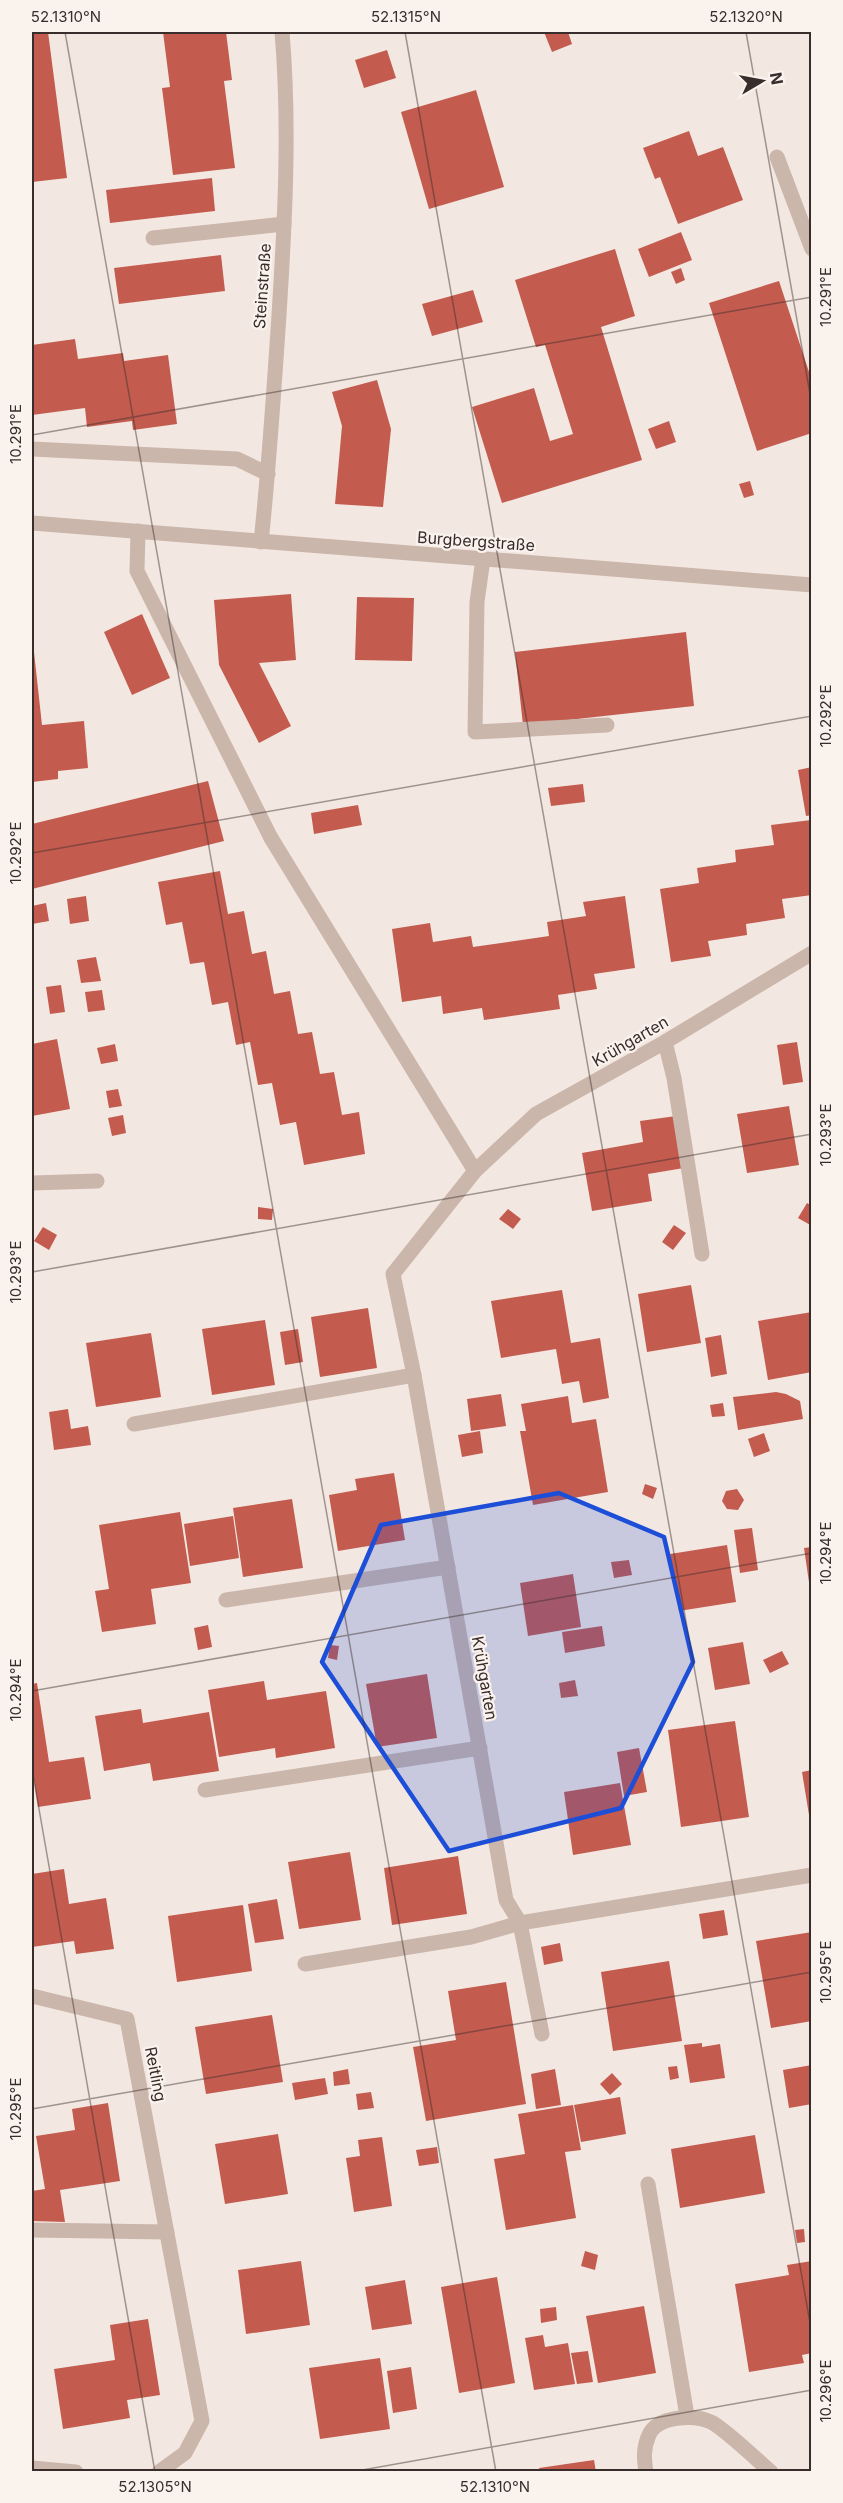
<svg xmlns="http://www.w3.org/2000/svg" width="843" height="2503" font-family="Inter,sans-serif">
<rect width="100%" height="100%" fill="#f3e8e1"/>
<path fill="#c35b4f" d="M32,32H48L67,178L32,182Z
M163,32H226L232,80L224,81L235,168L173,175L162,88L170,87Z
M544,32H568L572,44L552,52Z
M387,50L396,78L364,88L355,60Z
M476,90L504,187L429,209L401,112Z
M689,131L698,156L723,147L743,200L678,224L660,177L655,179L643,148Z
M212,178L215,211L110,223L106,190Z
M681,232L692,260L649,277L638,249Z
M615,249L635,316L601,327L642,460L502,503L472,407L534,388L550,441L573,434L545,345L536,347L515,280Z
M221,255L225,291L119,304L114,268Z
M681,268L685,280L676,284L671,272Z
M779,281L812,381V433L757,451L709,303Z
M473,290L483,322L432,336L422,304Z
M75,339L78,359L123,353L124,361L168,355L177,424L133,430L132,421L87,427L85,408L32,415V345Z
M377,380L391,429L383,507L335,504L342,426L332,392Z
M669,421L676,442L656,449L648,429Z
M750,481L754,495L744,498L739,484Z
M291,594L296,660L259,663L291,726L259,743L219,665L214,600Z
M357,597L414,598L412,661L355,660Z
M142,614L170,678L132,695L104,632Z
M686,632L694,706L523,725L515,652Z
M32,634L42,725L84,721L88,768L58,771V779L32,782Z
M812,767V815L806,816L798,770Z
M208,781L224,841L32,889V824Z
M583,784L585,802L551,806L548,788Z
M358,805L362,825L314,834L311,813Z
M811,820L812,895L782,899L785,918L746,924L747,935L708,941L711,956L671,962L660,889L699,883L697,868L736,862L735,850L774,845L771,825Z
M220,871L228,914L244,911L252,954L266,951L274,994L290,991L298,1034L312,1032L320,1074L334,1072L342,1115L359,1112L365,1154L304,1165L296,1122L280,1125L272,1083L258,1085L250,1042L236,1045L228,1002L212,1005L204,962L190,964L182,922L166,925L158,882Z
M86,896L89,921L70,924L67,899Z
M625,896L635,968L594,974L597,989L558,995L560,1009L484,1020L482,1008L443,1014L441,996L402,1002L392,929L430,923L433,942L471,936L473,947L549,936L547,922L586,916L583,902Z
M46,903L49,921L32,924V906Z
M96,957L101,981L81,983L77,960Z
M61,985L65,1012L50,1014L46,987Z
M102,990L105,1010L88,1012L85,992Z
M57,1039L70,1109L32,1116V1044Z
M797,1042L803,1082L783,1085L777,1045Z
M115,1044L118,1061L101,1064L97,1048Z
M118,1089L122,1106L109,1108L106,1091Z
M789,1106L799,1165L747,1173L737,1114Z
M123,1115L126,1133L112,1136L108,1118Z
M676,1116L684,1168L648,1174L652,1201L592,1211L582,1153L643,1142L640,1121Z
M807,1203L812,1206V1226L798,1218Z
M258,1207L273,1209L272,1220L258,1219Z
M508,1209L521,1219L513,1229L499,1219Z
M674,1225L686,1233L673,1250L662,1242Z
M43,1227L57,1235L49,1250L34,1241Z
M691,1285L701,1343L647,1352L638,1294Z
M562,1290L571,1343L600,1338L609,1398L583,1403L579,1381L562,1384L556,1349L501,1358L491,1301Z
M368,1308L377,1368L320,1377L311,1317Z
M812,1312V1372L768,1380L758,1321Z
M265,1320L275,1385L212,1395L202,1329Z
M298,1329L303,1362L285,1365L280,1332Z
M151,1333L161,1397L96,1407L86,1343Z
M721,1335L727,1374L711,1377L705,1338Z
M776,1392L786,1394L800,1401L803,1419L738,1430L733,1397Z
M501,1394L506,1426L471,1431L467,1399Z
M568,1396L572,1423L596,1419L608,1492L533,1505L520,1431H526L521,1404Z
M723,1403L725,1416L712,1417L710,1405Z
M68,1409L71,1429L88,1426L91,1445L54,1450L49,1412Z
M480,1431L483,1453L462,1457L458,1435Z
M764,1433L770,1451L754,1457L748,1439Z
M394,1473L405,1540L338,1551L329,1495L357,1490L355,1479Z
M645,1484L657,1488L653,1499L642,1494Z
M737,1489L744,1500L738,1510L727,1509L722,1501L726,1491Z
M292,1499L303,1568L243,1577L233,1508Z
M180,1512L191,1583L151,1589L156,1624L102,1632L95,1591L109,1589L99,1525Z
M233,1516L239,1558L190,1566L184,1524Z
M752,1528L758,1570L740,1573L734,1530Z
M727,1545L736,1602L679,1611L670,1554Z
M812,1547V1589H810L804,1548Z
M629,1560L632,1575L614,1578L611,1562Z
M573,1574L581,1627L528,1636L520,1583Z
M208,1625L212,1647L198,1650L194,1628Z
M602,1626L605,1646L565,1653L562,1632Z
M743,1642L750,1684L715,1690L708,1648Z
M330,1645L339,1646L337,1660L328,1658Z
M782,1651L789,1664L770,1673L763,1660Z
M427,1674L437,1738L377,1747L366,1684Z
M575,1680L578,1696L561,1698L559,1683Z
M264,1681L267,1700L326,1691L335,1748L276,1758L275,1748L219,1757L208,1690Z
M37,1683L49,1762L84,1757L91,1799L38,1807L32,1765V1684Z
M141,1709L143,1723L209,1712L219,1771L153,1781L150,1763L104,1771L95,1716Z
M735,1721L749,1817L681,1827L668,1730Z
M639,1748L647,1792L624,1796L617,1752Z
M812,1770V1821H810L802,1772Z
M620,1783L631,1845L573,1855L564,1792Z
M350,1852L361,1920L299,1929L288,1862Z
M458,1856L467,1914L392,1925L384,1868Z
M64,1869L69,1904L106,1898L114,1949L76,1954L74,1941L32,1947V1874Z
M277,1899L284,1939L255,1943L248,1904Z
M243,1905L252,1971L177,1982L168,1916Z
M724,1910L728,1935L703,1939L699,1914Z
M812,1932V2021L771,2028L756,1941Z
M560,1943L563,1961L544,1965L541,1947Z
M669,1961L682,2041L613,2051L601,1972Z
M506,1982L526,2104L426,2121L413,2047L456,2040L448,1991Z
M272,2015L283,2082L206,2094L195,2027Z
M702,2043V2047L720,2044L725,2078L690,2083L684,2045Z
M812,2065V2104L789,2108L783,2070Z
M677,2066L679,2078L670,2080L668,2067Z
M348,2069L350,2084L334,2086L333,2072Z
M555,2069L561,2105L536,2109L531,2074Z
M612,2073L622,2084L610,2095L600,2084Z
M325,2078L328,2094L295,2100L292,2083Z
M371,2092L374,2108L358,2110L356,2094Z
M620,2097L626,2134L581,2142L574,2105Z
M108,2103L120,2181L60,2190L65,2222L32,2221V2191L45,2189L36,2136L75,2130L72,2109Z
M573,2105L581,2150L565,2152L576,2218L506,2230L494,2159L525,2154L518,2114Z
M278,2134L288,2194L225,2204L215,2144Z
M755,2135L765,2193L680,2208L671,2149Z
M382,2137L392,2206L354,2212L346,2158L360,2156L358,2140Z
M437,2147L439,2163L419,2166L416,2150Z
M804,2229L805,2242L797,2243L795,2230Z
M585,2251L598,2255L595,2270L581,2266Z
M301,2261L310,2325L246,2334L238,2270Z
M812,2261V2353L802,2355L804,2363L749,2372L735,2284L789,2275L787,2265Z
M497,2277L515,2383L459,2393L441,2287Z
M405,2280L412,2324L372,2330L365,2287Z
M644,2306L656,2373L598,2383L586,2316Z
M556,2307L557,2320L541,2323L540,2309Z
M148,2319L160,2395L127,2400L130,2418L63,2429L54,2369L115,2360L110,2325Z
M543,2335L545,2347L568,2343L575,2384L534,2390L525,2338Z
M588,2351L593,2382L577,2384L571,2353Z
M380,2358L390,2429L320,2439L309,2368Z
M411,2367L417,2409L393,2413L387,2371Z
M594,2460L596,2472H540L539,2468Z"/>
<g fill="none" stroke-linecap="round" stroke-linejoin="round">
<path stroke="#cbb6ac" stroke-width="15" d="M777,157L812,249
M153,238L284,224
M138,531L137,571L271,838
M483,559L477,602L475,732L607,725
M665,1042L674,1078L702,1254
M32,1183L97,1181
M134,1424L414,1375
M226,1600L448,1567
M205,1790L480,1748
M305,1964L471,1937L520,1923L542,2034
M648,2184L687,2416
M32,2230L167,2232"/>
<path stroke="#cbb6ac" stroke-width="15" d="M32,449L237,459L268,474
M261,542C269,467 274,391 279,315C285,220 290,126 282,32
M271,838L475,1171
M812,953L665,1042L536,1114L475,1171L393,1274L414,1375L506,1900L520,1923L812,1875
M32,1996L127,2019L202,2421L185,2453L159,2472
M32,2468L76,2472
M646,2472C644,2459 643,2448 649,2435C657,2416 694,2414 711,2422C725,2429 757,2460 771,2472"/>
<path stroke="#cbb6ac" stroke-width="15" d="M32,523L812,585"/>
</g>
<path fill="#1d4ed8" fill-opacity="0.2" stroke="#1d4ed8" stroke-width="4.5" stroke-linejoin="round" d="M559,1493L664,1537L693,1662L621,1808L449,1851L322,1662L381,1525Z"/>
<path fill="none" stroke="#392d2b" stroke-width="1.5" stroke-opacity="0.45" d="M65,32L496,2472M405,32L812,2334M746,32L812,405M32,435L812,297M32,853L812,716M32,1272L812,1134M32,1691L812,1553M32,1769L155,2472M32,2109L812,1972M351,2472L812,2390"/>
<g text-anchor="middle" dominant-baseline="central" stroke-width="4.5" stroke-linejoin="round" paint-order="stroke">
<g font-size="16" fill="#392d2b" stroke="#faf2ed">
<text transform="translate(262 286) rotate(-86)">Steinstraße</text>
<text transform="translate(476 541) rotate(4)">Burgbergstraße</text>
<text transform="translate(630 1041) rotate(-30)">Krühgarten</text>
<text transform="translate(485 1678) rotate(80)">Krühgarten</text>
<text transform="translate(156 2074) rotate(79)">Reitling</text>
</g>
</g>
<rect width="843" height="2503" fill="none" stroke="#faf2ed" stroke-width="66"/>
<g transform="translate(762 81) rotate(80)" stroke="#faf2ed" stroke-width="4.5" paint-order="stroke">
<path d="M0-4.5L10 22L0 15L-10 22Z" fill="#392d2b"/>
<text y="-9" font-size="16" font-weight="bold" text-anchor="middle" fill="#392d2b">N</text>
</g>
<rect x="33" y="33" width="777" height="2437" fill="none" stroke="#392d2b" stroke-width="2"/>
<g font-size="15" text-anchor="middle" fill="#392d2b">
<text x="66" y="22">52.1310°N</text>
<text x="406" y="22">52.1315°N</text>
<text x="746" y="22">52.1320°N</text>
<text transform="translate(826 297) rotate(-90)" y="5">10.291°E</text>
<text transform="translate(16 434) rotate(-90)" y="5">10.291°E</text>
<text transform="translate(826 716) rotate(-90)" y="5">10.292°E</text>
<text transform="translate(16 853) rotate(-90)" y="5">10.292°E</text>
<text transform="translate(826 1135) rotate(-90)" y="5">10.293°E</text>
<text transform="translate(16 1272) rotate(-90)" y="5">10.293°E</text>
<text transform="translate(826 1553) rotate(-90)" y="5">10.294°E</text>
<text transform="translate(16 1690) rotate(-90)" y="5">10.294°E</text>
<text transform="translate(826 1972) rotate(-90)" y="5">10.295°E</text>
<text transform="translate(16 2109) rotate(-90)" y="5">10.295°E</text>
<text transform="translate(826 2391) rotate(-90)" y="5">10.296°E</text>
<text x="155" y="2492">52.1305°N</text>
<text x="495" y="2492">52.1310°N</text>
</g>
</svg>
